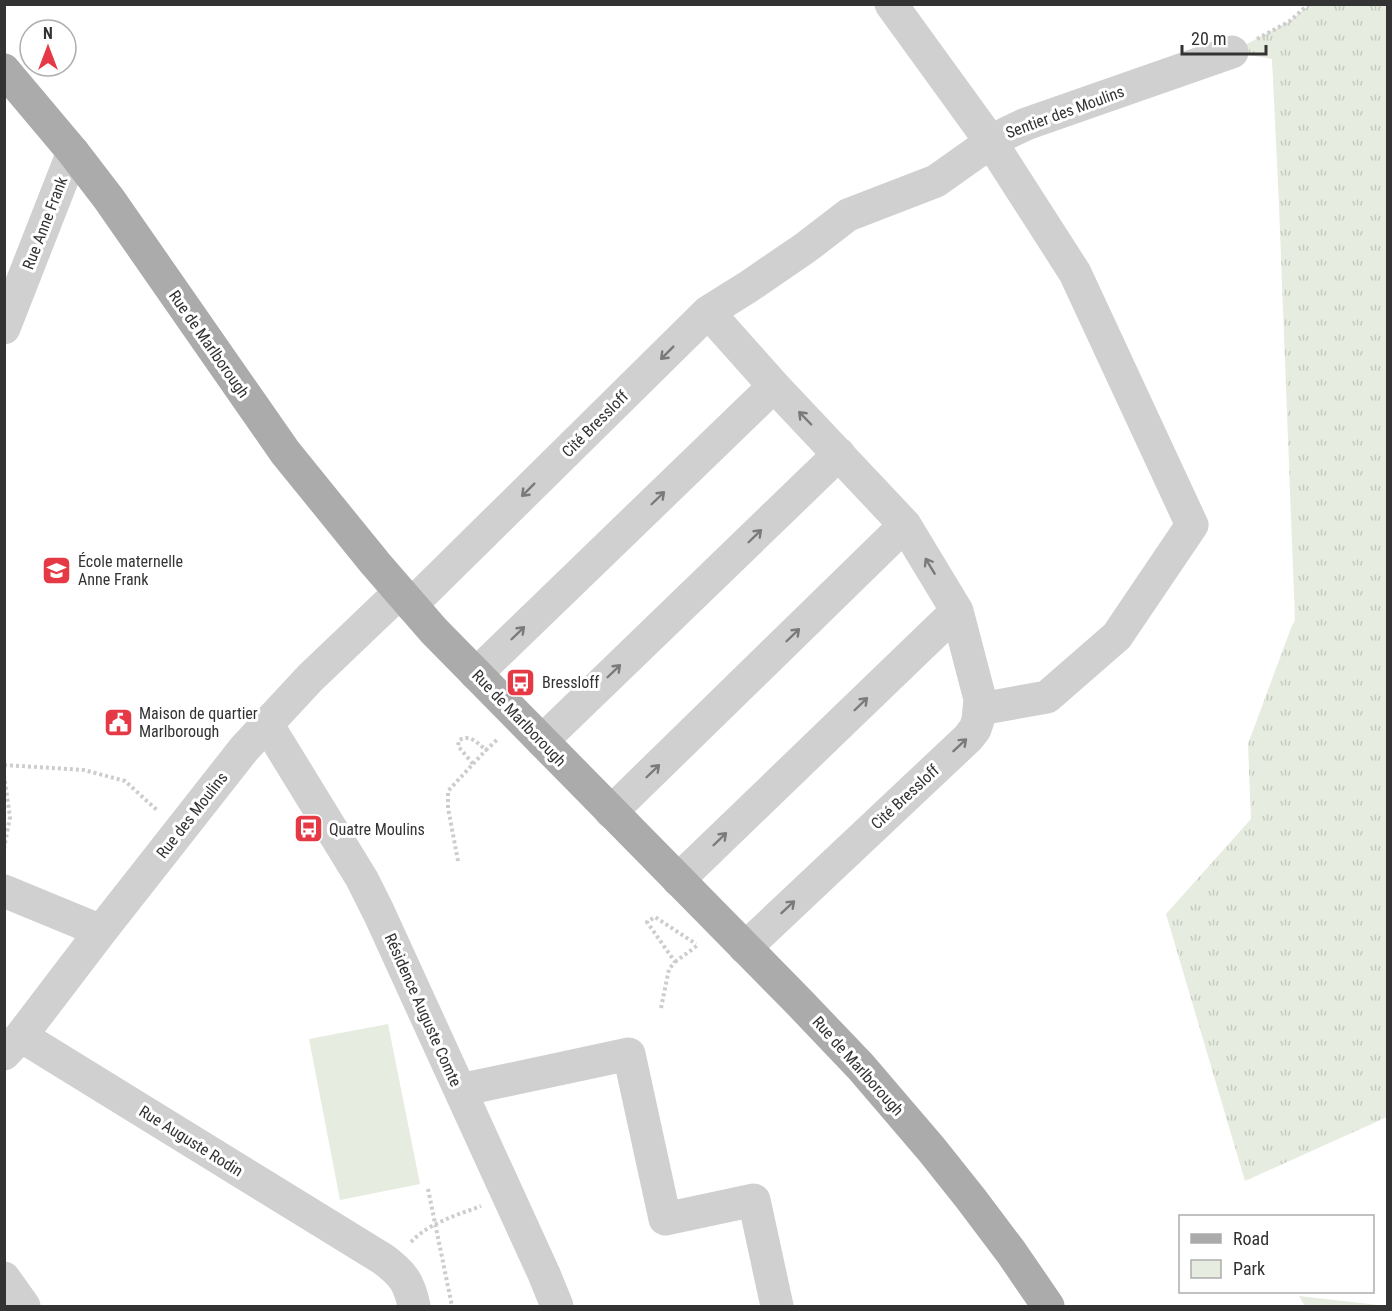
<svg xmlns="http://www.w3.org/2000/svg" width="1392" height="1311" font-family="'Roboto Condensed',sans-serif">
<defs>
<pattern id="grass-tufts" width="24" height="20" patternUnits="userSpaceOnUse" patternTransform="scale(1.5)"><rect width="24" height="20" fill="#e6ecdf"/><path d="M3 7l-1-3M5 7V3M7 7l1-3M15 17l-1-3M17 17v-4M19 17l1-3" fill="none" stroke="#c6cbc0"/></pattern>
</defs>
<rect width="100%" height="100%" fill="#fff"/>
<path fill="url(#grass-tufts)" d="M1309,5H1387V1117L1245,1181L1166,914L1251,819L1248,744L1291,628L1295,620L1279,205L1272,59L1232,52L1290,21Z"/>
<path fill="#e6ecdf" d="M388,1024L420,1184L340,1200L309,1039Z
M1299,1296L1387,1306H1305Z"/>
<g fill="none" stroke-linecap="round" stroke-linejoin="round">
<path stroke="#cdcdcd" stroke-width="4" stroke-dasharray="3 3" stroke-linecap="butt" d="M1257,39L1290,21L1309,4
M473,764L486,750
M4,765L84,770L125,781L158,811
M4,775L10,817L4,849
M458,861L448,808V791L473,764L458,746L459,740C471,734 477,743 486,750L499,738
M675,962L698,945
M661,1008L669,969L675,962L647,922L655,917L696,944
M428,1189L452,1306
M411,1242C429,1223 457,1215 481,1206"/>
<path stroke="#d0d0d0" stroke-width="33" d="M891,4L991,142L1075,273L1192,525L1117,636L1047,697L980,709
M708,312L774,386L905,525L957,611L980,699L978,720L975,729L968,738L745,948
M4,328L73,152
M411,605L708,312L748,287L805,248L848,215L936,181L991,142L1005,134L1026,124L1232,52
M476,674L774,386
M267,724L362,879L379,913L544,1274L557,1306
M542,741L839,454
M611,812L905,525
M678,880L957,611
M4,891L101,931
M21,1036L383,1259C403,1274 409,1282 414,1306
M4,1054L21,1036L101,931L244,749L310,678L400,592
M460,1090L629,1054L665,1219L754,1200L777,1306
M4,1278L24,1306"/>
<path stroke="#ababab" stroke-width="33" d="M4,70L73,152L109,199L285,452L375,563L434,631L799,1002L861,1067L932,1150L971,1199L1011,1252L1048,1306"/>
</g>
<defs><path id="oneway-shaft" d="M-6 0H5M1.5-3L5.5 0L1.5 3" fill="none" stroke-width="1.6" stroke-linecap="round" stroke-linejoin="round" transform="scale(1.5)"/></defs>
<g stroke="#7a7a7a">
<use href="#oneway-shaft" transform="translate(667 353) rotate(135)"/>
<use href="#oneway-shaft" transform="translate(805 418) rotate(-134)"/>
<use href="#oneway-shaft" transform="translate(528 490) rotate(135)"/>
<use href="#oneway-shaft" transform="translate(658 498) rotate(-44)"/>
<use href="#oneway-shaft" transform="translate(755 536) rotate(-44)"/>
<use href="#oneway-shaft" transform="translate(930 566) rotate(-121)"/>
<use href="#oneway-shaft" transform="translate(518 633) rotate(-44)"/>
<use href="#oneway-shaft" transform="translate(793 635) rotate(-44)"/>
<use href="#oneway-shaft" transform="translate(614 671) rotate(-44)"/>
<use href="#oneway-shaft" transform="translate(861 704) rotate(-44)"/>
<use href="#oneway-shaft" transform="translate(960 745) rotate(-43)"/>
<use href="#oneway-shaft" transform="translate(653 771) rotate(-44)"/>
<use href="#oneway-shaft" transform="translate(720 839) rotate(-44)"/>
<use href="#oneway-shaft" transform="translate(788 907) rotate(-43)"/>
</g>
<defs>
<symbol id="school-square" viewBox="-11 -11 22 22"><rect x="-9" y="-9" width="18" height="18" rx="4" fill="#e63946" stroke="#fff"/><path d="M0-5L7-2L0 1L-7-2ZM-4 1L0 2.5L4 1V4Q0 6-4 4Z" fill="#fff"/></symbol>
<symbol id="bus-square" viewBox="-11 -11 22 22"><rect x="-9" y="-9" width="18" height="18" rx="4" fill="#e63946" stroke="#fff"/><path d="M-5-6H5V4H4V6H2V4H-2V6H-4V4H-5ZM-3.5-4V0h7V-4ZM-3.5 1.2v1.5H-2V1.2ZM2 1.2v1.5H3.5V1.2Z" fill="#fff"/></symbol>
<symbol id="civic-square" viewBox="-11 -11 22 22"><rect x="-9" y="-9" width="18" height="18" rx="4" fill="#e63946" stroke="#fff"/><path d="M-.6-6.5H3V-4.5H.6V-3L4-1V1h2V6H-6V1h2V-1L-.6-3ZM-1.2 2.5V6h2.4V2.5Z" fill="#fff"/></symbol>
</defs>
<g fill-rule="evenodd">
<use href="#school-square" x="40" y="554" width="33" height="33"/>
<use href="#bus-square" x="504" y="666" width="33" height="33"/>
<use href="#civic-square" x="102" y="706" width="33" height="33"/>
<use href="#bus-square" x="292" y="812" width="33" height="33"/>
</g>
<g text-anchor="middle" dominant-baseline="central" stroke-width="6" stroke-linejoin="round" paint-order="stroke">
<g font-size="16" fill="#333" stroke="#fff">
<text transform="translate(1065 112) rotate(-20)">Sentier des Moulins</text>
<text transform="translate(45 223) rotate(-69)">Rue Anne Frank</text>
<text transform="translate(209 344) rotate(55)">Rue de Marlborough</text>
<text transform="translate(595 424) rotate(-45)">Cité Bressloff</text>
<text transform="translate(519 718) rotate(46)">Rue de Marlborough</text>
<text transform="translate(905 797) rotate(-43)">Cité Bressloff</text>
<text transform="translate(192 815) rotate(-52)">Rue des Moulins</text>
<text transform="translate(423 1010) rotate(66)">Résidence Auguste Comte</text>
<text transform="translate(858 1066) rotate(48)">Rue de Marlborough</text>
<text transform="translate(191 1141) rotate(32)">Rue Auguste Rodin</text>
</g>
<g font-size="16" fill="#333" stroke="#fff" text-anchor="start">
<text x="78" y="561">École maternelle<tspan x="78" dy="18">Anne Frank</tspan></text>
<text x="542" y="682">Bressloff</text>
<text x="139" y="713">Maison de quartier<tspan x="139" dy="18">Marlborough</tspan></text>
<text x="329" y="829">Quatre Moulins</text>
</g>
</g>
<rect width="1392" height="1311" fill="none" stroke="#333333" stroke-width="12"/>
<rect x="1179" y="1215" width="195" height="78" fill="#ffffff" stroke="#adadad" stroke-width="1.5"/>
<rect x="1191" y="1234" width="30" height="9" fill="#ababab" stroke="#adadad" stroke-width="1.5"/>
<text x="1233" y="1245" font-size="18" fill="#333333">Road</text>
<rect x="1191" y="1260" width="30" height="18" fill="#e6ecdf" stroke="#adadad" stroke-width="1.5"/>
<text x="1233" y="1275" font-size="18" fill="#333333">Park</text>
<g transform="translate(48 48)"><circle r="28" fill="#ffffff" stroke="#adadad" stroke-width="1.5"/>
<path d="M0-4.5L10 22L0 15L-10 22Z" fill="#e63946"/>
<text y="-9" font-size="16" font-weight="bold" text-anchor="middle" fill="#333333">N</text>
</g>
<path d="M1182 45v9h84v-9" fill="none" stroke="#333333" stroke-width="3"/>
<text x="1191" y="45" font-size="18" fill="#333333" stroke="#ffffff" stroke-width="4.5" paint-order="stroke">20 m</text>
</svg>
